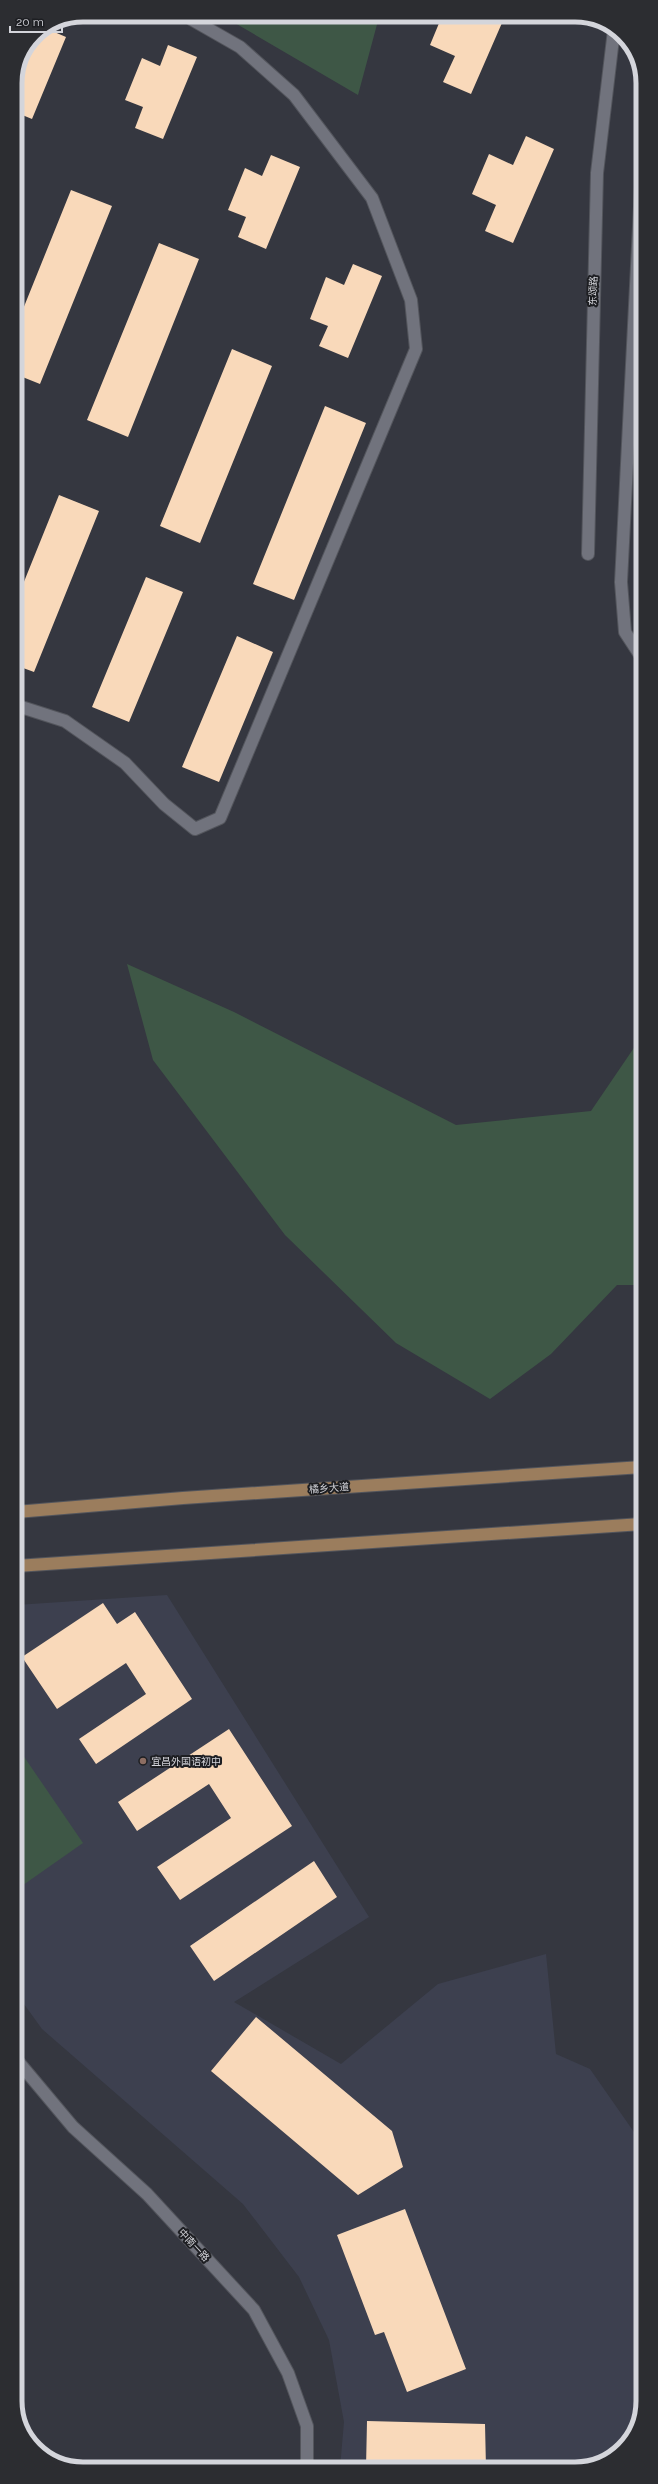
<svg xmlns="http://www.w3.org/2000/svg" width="658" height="2484" font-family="Raleway,'Noto Sans SC',sans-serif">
<rect width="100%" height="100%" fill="#353740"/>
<path fill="#3d404f" d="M167,1595L369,1917L234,2002L341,2064L438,1984L546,1954L556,2054L590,2069L643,2145V2401L626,2446L588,2468H340L344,2422L329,2340L299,2277L243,2204L42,2029L16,1993V1605Z"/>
<path fill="#3e5746" d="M379,17L358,95L228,19Z
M127,964L234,1012L456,1125L591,1111L642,1036V1285H617L551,1354L490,1399L396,1343L285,1235L153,1060Z
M16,1745L83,1843L16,1890Z"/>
<path fill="#f9d9ba" d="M442,16H505L471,94L443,82L455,56L430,45Z
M45,28L66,37L32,119L15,112V83L20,57L35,35Z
M168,45L197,57L163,139L135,128L143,107L125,100L142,58L160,66Z
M526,136L554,149L513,243L485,231L496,205L472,194L489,154L513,165Z
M271,155L300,167L266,249L238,237L246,217L228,210L245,168L262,176Z
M71,190L112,206L40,384L15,374V329Z
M159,243L199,259L128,437L87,420Z
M353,264L382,276L348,358L319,346L328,326L310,319L326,277L344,285Z
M232,349L272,366L200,543L160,526Z
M325,406L366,423L294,600L253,584Z
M59,495L99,511L34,672L15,665V604Z
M146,577L183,592L129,722L92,707Z
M237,636L273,652L219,782L182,767Z
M103,1603L117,1624L135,1612L192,1699L96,1764L79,1739L146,1694L126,1663L57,1709L22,1657Z
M229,1729L292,1826L180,1900L157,1867L231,1818L209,1784L137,1831L118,1802Z
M314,1861L337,1897L214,1981L190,1946Z
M256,2017L392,2131L403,2167L358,2195L211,2071Z
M405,2209L466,2369L407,2392L384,2332L375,2335L337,2235Z
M367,2421L485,2424L486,2468H366Z"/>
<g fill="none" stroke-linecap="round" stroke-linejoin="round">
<defs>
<path id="minor" d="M642,167L621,582L625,632L642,658
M588,554L597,173L614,30
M15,705L65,721L125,763L164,804L195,829L220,818L416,349L411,300L372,198L294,95L240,47L191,19
M16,2059L73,2127L147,2194L254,2310L288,2373L307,2426V2468"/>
<path id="major" d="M16,1512L183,1498L642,1467
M16,1566L642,1524"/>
</defs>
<use href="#minor" stroke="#53555c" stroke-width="14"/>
<use href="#major" stroke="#53555c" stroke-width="14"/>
<use href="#minor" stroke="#71737d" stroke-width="12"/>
<use href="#major" stroke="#9b7d5d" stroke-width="12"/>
</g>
<circle fill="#8d6e63" stroke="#1d1e22" stroke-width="1.5" cx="143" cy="1761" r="4"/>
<g text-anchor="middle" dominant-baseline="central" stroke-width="4" stroke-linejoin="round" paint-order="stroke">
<g font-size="10" fill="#d4d5db" stroke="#1d1e22">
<text transform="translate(593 291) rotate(-88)">东颂路</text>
<text transform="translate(329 1488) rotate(-4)">橘乡大道</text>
<text transform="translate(194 2245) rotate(47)">中南一路</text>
</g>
<g font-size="10" fill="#d4d5db" stroke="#1d1e22" text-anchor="start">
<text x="151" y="1761">宜昌外国语初中</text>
</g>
</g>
<path d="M0 0H658V2484H0ZM83 22H575A61 61 0 0 1 636 83V2401A61 61 0 0 1 575 2462H83A61 61 0 0 1 22 2401V83A61 61 0 0 1 83 22Z" fill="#2c2d31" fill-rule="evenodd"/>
<path fill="none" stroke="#d4d5db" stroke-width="5" d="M83 22H575A61 61 0 0 1 636 83V2401A61 61 0 0 1 575 2462H83A61 61 0 0 1 22 2401V83A61 61 0 0 1 83 22Z"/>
<path d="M10 26v6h52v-6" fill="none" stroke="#d4d5db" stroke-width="2"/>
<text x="16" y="26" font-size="12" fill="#d4d5db" stroke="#1d1e22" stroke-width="3" paint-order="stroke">20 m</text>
</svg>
